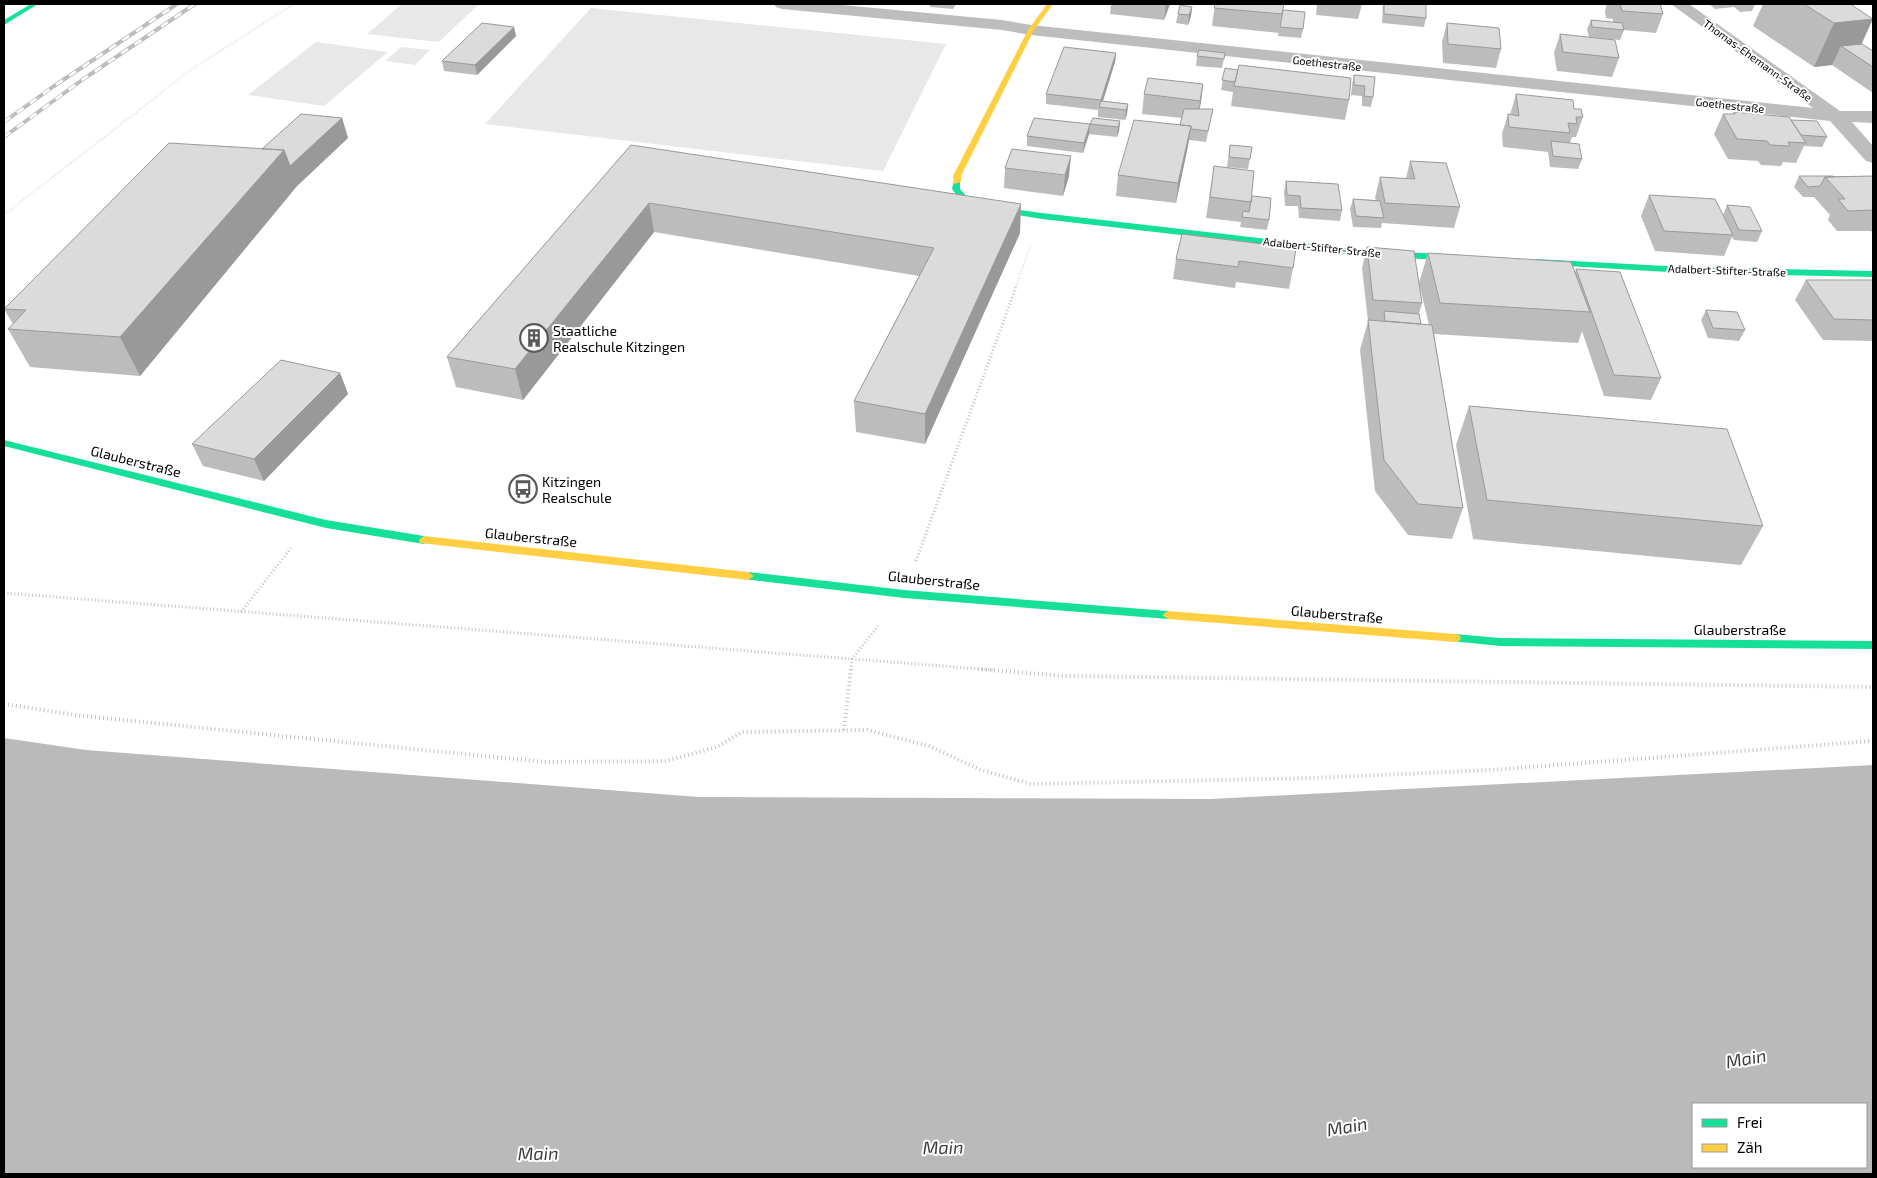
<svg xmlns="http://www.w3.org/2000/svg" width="1877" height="1178" font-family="'Exo 2',sans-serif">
<rect width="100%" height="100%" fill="#fff"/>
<path fill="#e8e8e8" d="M402,4H479L439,42L367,34Z
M591,8L946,44L883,171L485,124Z
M316,42L388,52L324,106L248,95Z
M401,47L430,50L415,65L385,61Z"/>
<path fill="#bababa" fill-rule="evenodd" d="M4,738L86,750L699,797L1211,799L1873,765V1174H4ZM1693,1104H1866V1167H1693Z"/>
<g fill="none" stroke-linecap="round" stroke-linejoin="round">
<path stroke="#c2c2c2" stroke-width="2" stroke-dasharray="0.5 2" stroke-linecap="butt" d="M4,215L192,69L294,4
M1015,288L1031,245"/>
<path stroke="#c2c2c2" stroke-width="3" stroke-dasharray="1 2.5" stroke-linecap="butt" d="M916,561L1016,287
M4,593L994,670
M241,612L291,548
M851,670L852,659L878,626"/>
<path stroke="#c2c2c2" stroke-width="4" stroke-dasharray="1 3" stroke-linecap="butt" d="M978,669L1065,676L1873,687
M4,704L83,716L544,762L666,761L717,747L742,732L867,730L929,746L981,770L1031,784L1314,778L1491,770L1873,741
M844,730L851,669"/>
<path fill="#bdbdbd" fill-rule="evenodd" d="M774,4H832L1002,20L1031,25L1813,108L1671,4H1689L1840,111H1873V123L1852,122L1873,146V163L1866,161L1830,121L1031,35L1002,30L782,9L776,7Z"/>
<path fill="#16e098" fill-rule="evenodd" d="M31,4H38L4,25V20Z
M954,180H960V189L968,198L984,205L1042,213L1362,250L1463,255L1467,258L1463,261L1362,256L1042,219L979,209L962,202L952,189Z
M1536,259L1685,267L1873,271V277L1685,273L1533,264V260Z
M4,440L326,520L424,536L429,540L424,544L326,528L4,446Z
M748,572L904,590L1168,611L1174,615L1168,619L904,598L744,579L742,576Z
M1455,634L1500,638L1873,641V649L1500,646L1451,641L1449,638L1451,635Z"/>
<path fill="#ffcf43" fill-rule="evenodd" d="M1047,4H1053L1034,30L961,176V182L954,184L953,176L1028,30Z
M424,536L748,572L754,576L748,580L420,543L419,540Z
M1168,611L1455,634L1459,635L1461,638L1459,641L1455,642L1168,619L1162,615Z"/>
<defs>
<path id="rail" d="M4,122L54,86L177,4
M4,137L82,80L195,4"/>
</defs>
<use href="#rail" stroke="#bdbdbd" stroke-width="4"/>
<use href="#rail" stroke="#fff" stroke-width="2.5" stroke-dasharray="8" stroke-linecap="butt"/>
</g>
<path fill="#bcbcbc" d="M930,4H956L953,9L930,7Z
M1111,4H1177L1176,5L1170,4L1164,20L1110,14Z
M1215,4L1283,10L1303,29L1301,38L1278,36L1279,31V33L1212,26Z
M1317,4H1362L1358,19L1316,15Z
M1383,4H1426V18L1424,27L1382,23Z
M1607,4H1660L1663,14L1656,33L1624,30L1620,40L1589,37L1587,29L1591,20L1613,22V19L1606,18L1605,11Z
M1709,4H1755L1752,11L1740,12L1734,7L1715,9Z
M1763,4H1850L1862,44L1873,51V93L1832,65L1814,67L1753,26Z
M1192,7L1191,16L1188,25L1176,23L1178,14Z
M1447,23L1501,49L1496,68L1443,63L1442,42Z
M514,27L516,36L477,75L444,71L442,61Z
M1560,34L1619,58L1612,77L1557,71L1554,53Z
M1116,53L1115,62L1103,101L1128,104L1127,114L1125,120L1098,117V110L1046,104V94Z
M1225,53L1222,68L1196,66L1197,56Z
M1225,68L1349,100L1345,120L1231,106L1233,92L1221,90Z
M1354,75L1375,77L1373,97L1371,107L1362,106V96L1351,95L1352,85Z
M1203,84L1199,109L1211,119L1206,142L1189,140L1176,203L1116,196L1118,175L1180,125L1182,118L1142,114L1144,94Z
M1516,94L1574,109L1583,117L1576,137H1572L1570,143L1582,159L1578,169L1550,167L1548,152L1503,147L1502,134L1508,114L1510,115Z
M1734,112L1827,137L1822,147L1804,146L1796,163L1783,162L1781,166L1761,165L1758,161L1728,159L1714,134L1723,114H1733Z
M342,118L348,138L297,186L140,376L30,367L8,329L13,324L4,309L262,149Z
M1120,121L1119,131L1117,137L1089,134L1090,124Z
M1090,124L1089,134L1083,153L1027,146V136Z
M631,145L1020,233L925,444L856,432L854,401L919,276L654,232L523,400L456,387L447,357Z
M1230,145L1252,147L1248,169L1227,167Z
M1410,161L1460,207L1454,228L1382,223L1381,228L1353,227L1350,209L1353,199L1376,200L1375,198L1380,177L1406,179Z
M1214,166L1252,196L1269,220L1267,230L1240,227L1241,222L1206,218Z
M1005,168L1069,176L1063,196L1004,188Z
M1799,176H1873V233L1871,231H1837L1828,220L1830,215L1814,197H1803L1794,187Z
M1286,181L1342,210L1340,221L1299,218L1298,206H1285L1284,192Z
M1649,195L1723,215L1727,205L1762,231L1757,242L1734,240L1732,237L1724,256L1655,251L1641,216Z
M1182,234L1293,268L1289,289L1236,282L1235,288L1173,279L1176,259Z
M1367,247L1422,303L1419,314L1421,324L1429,325L1419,283L1428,253L1575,273L1576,269L1661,378L1651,400L1604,396L1582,331L1578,343L1434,334L1463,508L1452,539L1408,535L1375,491L1360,350L1368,321L1362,268Z
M1806,280H1873V341L1823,340L1795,300Z
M1706,310L1745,330L1739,341L1708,338L1701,320Z
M340,373L348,394L264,481L203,466L192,444Z
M1469,406L1763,526L1741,565L1473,539L1456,445Z"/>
<path fill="#999" d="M1166,4H1170L1164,20Z
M1192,7L1191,16L1188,25L1189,15Z
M1873,19L1856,56L1841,46L1832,65L1814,67L1834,23Z
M514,27L516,36L477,75L475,65Z
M1116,53L1115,62L1101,107V100Z
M1203,84L1201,103L1197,120L1200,101Z
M1128,104L1127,114L1125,120L1126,110Z
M342,118L348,138L297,186L140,376L120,337L284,150Z
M1120,121L1119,131L1117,137L1118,127Z
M1090,124L1089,134L1083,153L1084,143Z
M1191,126L1188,146L1176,203L1178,183Z
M1071,156L1069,176L1063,196L1065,175Z
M649,203L654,232L523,400L515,369Z
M1021,204L1020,233L925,444V414Z
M340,373L348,394L264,481L254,459Z"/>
<path fill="#dbdbdb" stroke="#999" d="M1215,4H1284L1282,14L1214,8Z
M1384,4H1426V18L1384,14Z
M1620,4H1660L1663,14L1622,11Z
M1804,4H1850L1873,19L1834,23Z
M1180,5L1192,7L1189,15L1178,14Z
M1283,10L1305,12L1303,29L1280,27Z
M1591,20L1622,23L1624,30L1592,27Z
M482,23L514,27L475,65L442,61Z
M1447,23L1499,28L1501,49L1448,44Z
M1560,34L1615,40L1619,58L1563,52Z
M1862,44L1873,51V67L1841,46Z
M1064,47L1116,53L1101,100L1046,94Z
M1199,50L1225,53L1224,59L1197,56Z
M1239,65L1351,78L1349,100L1234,86Z
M1225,68L1238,70L1235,82L1222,80Z
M1354,75L1375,77L1373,97L1364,96L1365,86L1354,85Z
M1148,78L1203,84L1200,101L1144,94Z
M1516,94L1573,100L1574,109H1581L1583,117H1576L1577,124L1568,123L1570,133L1509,127L1508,114L1519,116Z
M1101,101L1128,104L1126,110L1099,107Z
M1184,109H1213L1208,131L1191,129V126L1180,125Z
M1734,112L1789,117L1806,143L1788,142L1790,146L1770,145L1767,141L1737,139L1723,114H1735Z
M301,114L342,118L290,166L284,150L262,149Z
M1034,118L1090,124L1084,143L1027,136Z
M1093,118L1120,121L1118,127L1090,124Z
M1134,120L1191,126L1178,183L1118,175Z
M1791,120L1817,121L1827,137L1801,135Z
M1551,141L1579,144L1582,159L1553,156Z
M169,143L284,150L120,337L8,329L26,310L4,309Z
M631,145L1021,204L925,414L854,401L934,248L649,203L515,369L447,357Z
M1230,145L1252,147L1250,159L1229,157Z
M1012,149L1071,156L1065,175L1005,168Z
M1410,161L1446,163L1460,207L1385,203L1380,177L1415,179Z
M1214,166L1254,171L1251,202L1210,197Z
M1799,176H1833L1834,177H1825L1820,186L1808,187Z
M1873,176V210L1848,211L1838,199H1845L1825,177Z
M1286,181L1338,184L1342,210L1301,208L1300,196L1287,195Z
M1649,195L1715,199L1733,235L1664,231Z
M1252,196L1271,198L1269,220L1242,217L1243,211L1249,212Z
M1353,199L1380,201L1384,218L1356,216Z
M1727,205L1750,207L1762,231L1739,230Z
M1182,234L1296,248L1293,268L1239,261L1238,267L1176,259Z
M1367,247L1414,251L1422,303L1373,300Z
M1428,253L1571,262L1590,312L1440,303Z
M1576,269L1620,272L1661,378L1614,375Z
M1806,280H1873V320L1834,319Z
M1706,310L1737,312L1745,330L1713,328Z
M1384,311L1419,314L1421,324L1385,321Z
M1368,320L1432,325L1463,508L1418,504L1384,460Z
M281,360L340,373L254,459L192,444Z
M1469,406L1727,429L1763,526L1487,500Z"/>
<defs>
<symbol id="building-ring" viewBox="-11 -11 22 22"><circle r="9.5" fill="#fff" stroke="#595959" stroke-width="1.5"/><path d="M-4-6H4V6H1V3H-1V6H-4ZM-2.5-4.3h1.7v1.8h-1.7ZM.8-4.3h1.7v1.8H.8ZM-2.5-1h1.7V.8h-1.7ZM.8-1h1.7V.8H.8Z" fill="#595959"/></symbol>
<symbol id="bus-ring" viewBox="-11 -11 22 22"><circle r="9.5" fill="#fff" stroke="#595959" stroke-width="1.5"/><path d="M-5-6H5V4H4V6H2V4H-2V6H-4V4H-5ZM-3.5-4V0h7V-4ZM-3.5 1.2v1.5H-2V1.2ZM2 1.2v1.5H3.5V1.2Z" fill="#595959"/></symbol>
</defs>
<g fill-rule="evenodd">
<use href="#building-ring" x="518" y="322" width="32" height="32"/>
<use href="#bus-ring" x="507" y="473" width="32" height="32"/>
</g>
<g text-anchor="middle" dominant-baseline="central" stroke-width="4" stroke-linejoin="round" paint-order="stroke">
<g font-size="11" fill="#000" stroke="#fff">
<text transform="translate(1758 60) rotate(36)">Thomas-Ehemann-Straße</text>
<text transform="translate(1327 63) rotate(6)">Goethestraße</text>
<text transform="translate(1730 105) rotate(6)">Goethestraße</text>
<text transform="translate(1322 247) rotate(6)">Adalbert-Stifter-Straße</text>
<text transform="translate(1727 270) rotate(2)">Adalbert-Stifter-Straße</text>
</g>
<g font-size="14" fill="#000" stroke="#fff" text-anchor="start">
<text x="553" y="330">Staatliche<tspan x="553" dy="16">Realschule Kitzingen</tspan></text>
<text x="542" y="481">Kitzingen<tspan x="542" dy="16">Realschule</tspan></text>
</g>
<g font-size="14" fill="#000" stroke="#fff">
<text transform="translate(136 461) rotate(14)">Glauberstraße</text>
<text transform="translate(531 537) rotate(6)">Glauberstraße</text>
<text transform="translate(934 580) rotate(6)">Glauberstraße</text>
<text transform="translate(1337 614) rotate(5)">Glauberstraße</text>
<text x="1740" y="629">Glauberstraße</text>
</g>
<g font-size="18" font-style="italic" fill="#3d3d3d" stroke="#fff">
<text transform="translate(1746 1058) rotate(-10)">Main</text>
<text transform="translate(1347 1126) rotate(-10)">Main</text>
<text transform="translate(943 1147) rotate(-1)">Main</text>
<text transform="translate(538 1153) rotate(-1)">Main</text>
</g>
</g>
<rect width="1877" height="1178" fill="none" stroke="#000000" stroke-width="10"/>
<rect x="1692" y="1103" width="175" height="65" fill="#ffffff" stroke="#999999"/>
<rect x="1702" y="1119" width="25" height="8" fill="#16e098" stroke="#999999"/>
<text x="1737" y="1128" font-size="15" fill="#000000">Frei</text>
<rect x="1702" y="1144" width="25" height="8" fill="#ffcf43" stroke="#999999"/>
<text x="1737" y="1153" font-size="15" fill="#000000">Zäh</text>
</svg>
